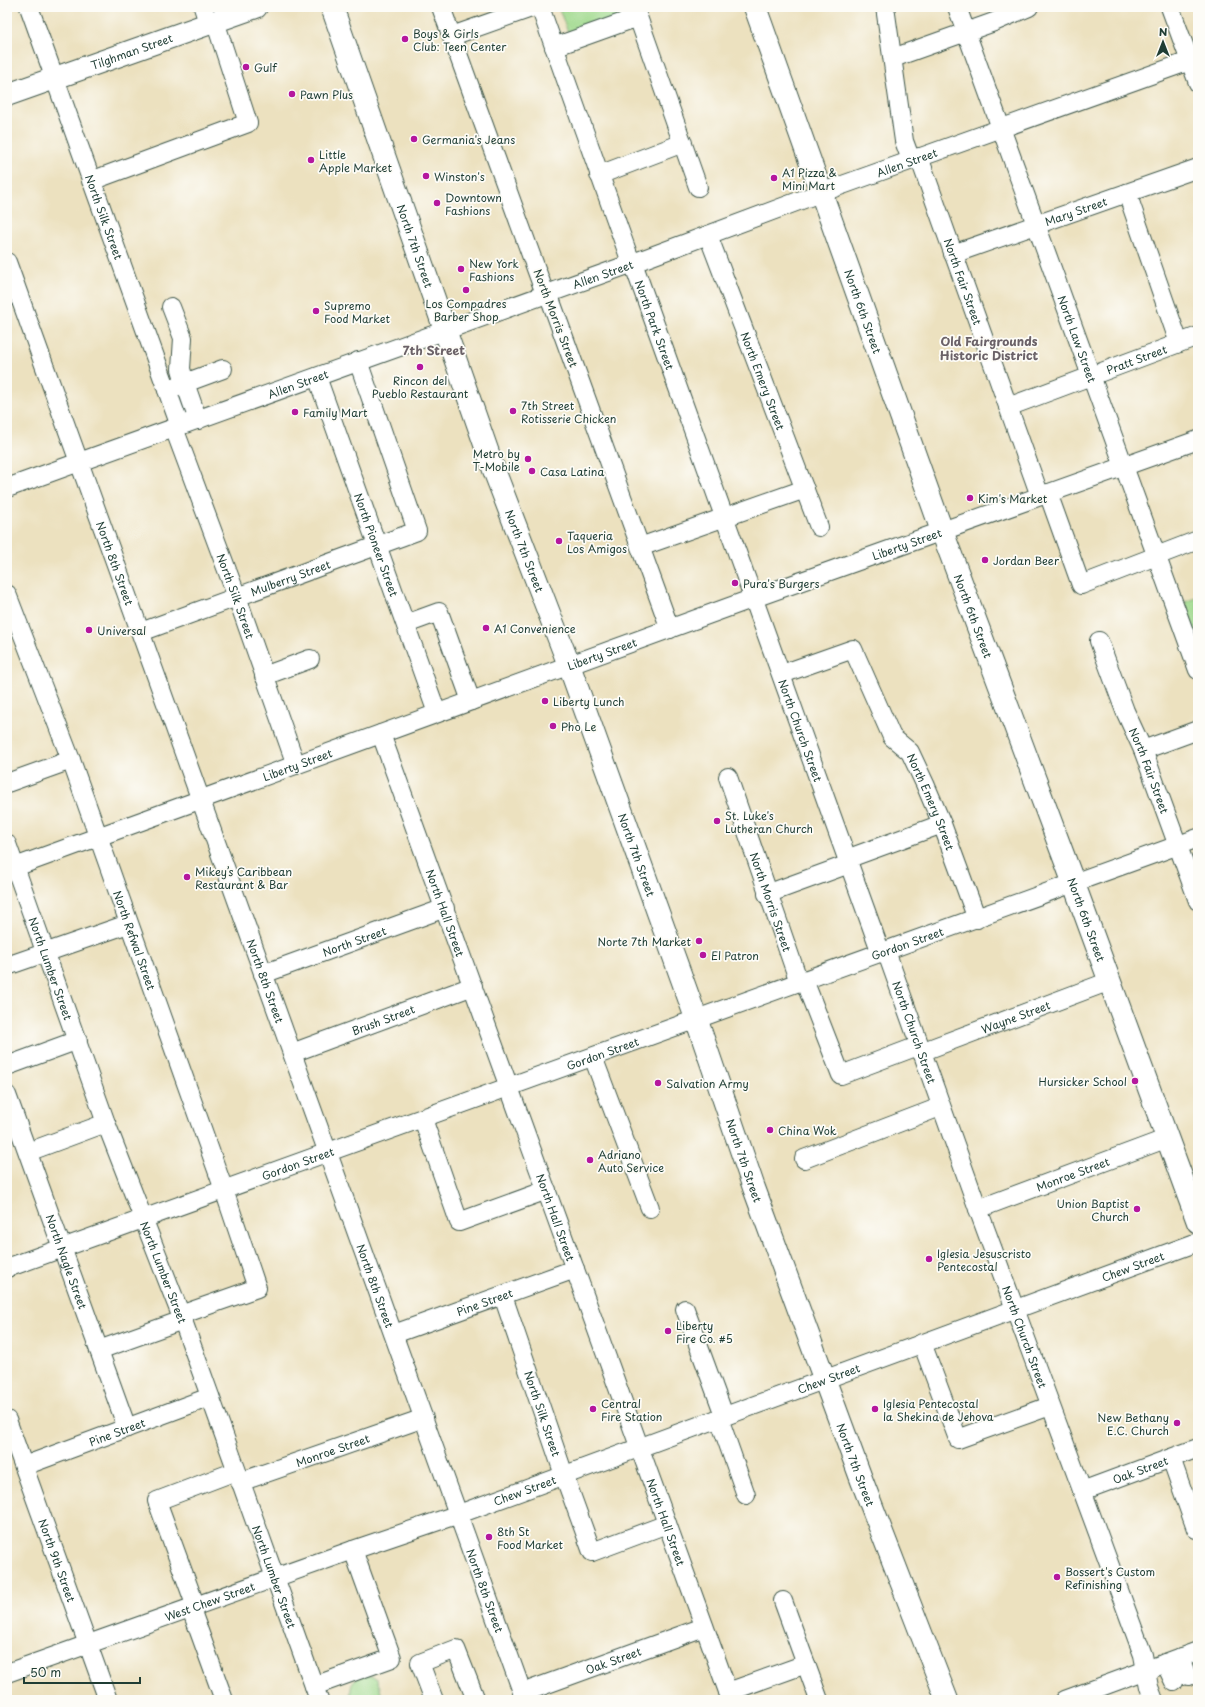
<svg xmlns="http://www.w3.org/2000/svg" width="1205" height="1707" font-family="'Playpen Sans',sans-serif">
<rect width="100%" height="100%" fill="#fdfcf7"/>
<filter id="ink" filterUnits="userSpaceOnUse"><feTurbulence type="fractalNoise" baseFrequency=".025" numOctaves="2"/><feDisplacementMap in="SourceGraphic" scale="8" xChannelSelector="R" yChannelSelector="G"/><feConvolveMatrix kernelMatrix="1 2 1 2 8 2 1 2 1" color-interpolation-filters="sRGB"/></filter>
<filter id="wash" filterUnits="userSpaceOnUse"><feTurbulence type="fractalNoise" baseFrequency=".012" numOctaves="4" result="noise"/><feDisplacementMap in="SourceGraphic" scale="16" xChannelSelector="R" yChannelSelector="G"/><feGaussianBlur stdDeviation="0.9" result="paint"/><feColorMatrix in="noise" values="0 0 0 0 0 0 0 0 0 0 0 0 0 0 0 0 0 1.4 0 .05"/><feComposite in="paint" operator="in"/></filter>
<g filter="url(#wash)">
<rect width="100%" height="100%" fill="#ece1bf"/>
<path fill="#9fd98c" stroke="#5f8b60" d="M558,7H653L570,37Z
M1198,597V641L1185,602Z
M365,1674L376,1678L380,1687L382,1700H349C353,1686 348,1680 365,1674Z"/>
</g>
<g filter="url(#ink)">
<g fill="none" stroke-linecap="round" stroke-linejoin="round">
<defs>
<g id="minor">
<path id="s1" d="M29,7L180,426"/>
<path d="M203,7L208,23"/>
<path d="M441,7L543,288L548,293L670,629"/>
<path id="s2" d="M540,7L628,254L633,263L881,953"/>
<path d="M885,7L904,141L911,160"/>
<path id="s3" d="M957,7L1198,670"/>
<path d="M1170,7L1198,83"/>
<path d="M452,36L534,7"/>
<path d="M554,47L638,17L698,187"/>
<path d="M893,58L994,22L1029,7"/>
<path id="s4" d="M919,157L1040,496"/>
<path d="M599,175L683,143"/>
<path d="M91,181L248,123L215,21"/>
<path d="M1127,193L1179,343"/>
<path id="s5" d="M708,235L819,527"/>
<path id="s6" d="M953,254L1198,168"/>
<path id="s7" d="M7,262L525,1700"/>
<path id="s8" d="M317,377L437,713"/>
<path d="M167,390L185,383L181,369L183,338L171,307"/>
<path id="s9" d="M1008,407L1198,336"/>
<path d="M198,420L185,383L223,369"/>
<path id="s10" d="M174,428L237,597L296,765"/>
<path id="s11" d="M7,488L633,263L820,193L1198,58"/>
<path d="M1048,493L1081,585L1198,540"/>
<path d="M640,547L805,489"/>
<path id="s12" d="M7,594L71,760L224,1190L257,1288L186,1313L177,1322L99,1350"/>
<path d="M406,624L439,612L471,701"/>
<path id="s13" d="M141,632L417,531L358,361"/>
<path id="s14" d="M1099,641L1125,711L1143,750L1198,901"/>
<path id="s15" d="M782,674L853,649L892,737L910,752L925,784L942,824L977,919"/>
<path d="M264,676L310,659"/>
<path id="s16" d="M381,734L731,1700"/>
<path d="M1143,750L1198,730"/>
<path id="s17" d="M728,777L799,982"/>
<path d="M7,783L71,760"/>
<path id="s18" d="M7,844L106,1123L182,1318L319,1700"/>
<path d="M847,858L852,857L942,824"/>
<path id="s19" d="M7,870L754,598L1198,440"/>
<path d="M767,894L849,864"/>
<path id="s20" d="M886,951L978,1209L1143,1655L1149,1687L1154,1700"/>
<path d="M7,966L128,924"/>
<path id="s21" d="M263,974L445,908"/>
<path d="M804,980L841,1075L918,1046"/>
<path id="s22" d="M921,1052L1110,981"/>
<path id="s23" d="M292,1053L473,986"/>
<path d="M593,1057L650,1208"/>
<path d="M7,1066L78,1040"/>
<path id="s24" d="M7,1095L127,1428"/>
<path d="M423,1119L459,1222L547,1190"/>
<path d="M28,1152L106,1123"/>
<path d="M804,1159L940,1107"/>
<path id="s25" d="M978,1209L1168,1138"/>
<path id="s26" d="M7,1268L1198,838"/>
<path id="s27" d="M503,1296L564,1475L592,1552L667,1524"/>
<path d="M685,1309L724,1415"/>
<path id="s28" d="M394,1334L575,1269"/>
<path d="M922,1343L958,1439L1050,1406"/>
<path d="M719,1418L746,1495"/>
<path id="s29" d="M7,1420L108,1700"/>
<path d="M1171,1458L1196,1529"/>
<path id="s30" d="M24,1466L210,1397"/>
<path id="s31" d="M240,1482L424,1418"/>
<path id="s32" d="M1082,1491L1198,1448"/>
<path d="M783,1601L819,1700"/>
<path d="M196,1607L157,1501L236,1471"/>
<path d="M191,1609L224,1700"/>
<path d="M1181,1657L1188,1677"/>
<path d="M1165,1663L1174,1682"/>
<path id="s33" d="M7,1673L353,1550L459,1514L1198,1242"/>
<path d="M314,1686L392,1658L353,1550"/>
<path d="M728,1692L806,1664"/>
<path id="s34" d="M522,1693L704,1627"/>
<path d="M434,1700L420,1663L456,1649L476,1700"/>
<path d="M1065,1700L1198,1651"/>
</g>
<g id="major">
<path id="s35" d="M332,7L494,470L569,665L696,1018L754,1188L862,1481L947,1700"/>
<path id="s36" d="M755,7L942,531L1074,884L1198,1222"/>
<path id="s37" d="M7,95L256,7"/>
</g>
</defs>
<use href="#minor" stroke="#3e5649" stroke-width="20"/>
<use href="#major" stroke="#3e5649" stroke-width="24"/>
<use href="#minor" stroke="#fff" stroke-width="18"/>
<use href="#major" stroke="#fff" stroke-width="22"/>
</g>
</g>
<g fill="#b5179e" stroke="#fdfcf7" stroke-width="1.5">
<circle cx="405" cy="39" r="4"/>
<circle cx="246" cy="67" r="4"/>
<circle cx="292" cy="94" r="4"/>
<circle cx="414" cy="139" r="4"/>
<circle cx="311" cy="160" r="4"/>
<circle cx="426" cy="176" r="4"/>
<circle cx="774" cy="178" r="4"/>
<circle cx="437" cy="203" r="4"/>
<circle cx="461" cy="269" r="4"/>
<circle cx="466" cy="290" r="4"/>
<circle cx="316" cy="311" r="4"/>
<circle cx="420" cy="367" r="4"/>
<circle cx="513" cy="411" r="4"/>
<circle cx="295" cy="412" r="4"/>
<circle cx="528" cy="459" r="4"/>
<circle cx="532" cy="471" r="4"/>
<circle cx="970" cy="498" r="4"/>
<circle cx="559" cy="541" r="4"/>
<circle cx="985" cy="560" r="4"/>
<circle cx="735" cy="583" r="4"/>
<circle cx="486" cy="628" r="4"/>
<circle cx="89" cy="630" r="4"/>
<circle cx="545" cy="701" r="4"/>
<circle cx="553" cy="726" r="4"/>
<circle cx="717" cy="821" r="4"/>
<circle cx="187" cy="877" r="4"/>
<circle cx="699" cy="941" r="4"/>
<circle cx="703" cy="955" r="4"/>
<circle cx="1135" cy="1081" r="4"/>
<circle cx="658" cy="1083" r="4"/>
<circle cx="770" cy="1130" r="4"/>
<circle cx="590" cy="1160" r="4"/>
<circle cx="1137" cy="1209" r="4"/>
<circle cx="929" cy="1259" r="4"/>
<circle cx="668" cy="1331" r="4"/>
<circle cx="593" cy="1409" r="4"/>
<circle cx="875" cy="1409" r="4"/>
<circle cx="1177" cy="1423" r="4"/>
<circle cx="489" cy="1537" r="4"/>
<circle cx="1057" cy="1577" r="4"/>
</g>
<g text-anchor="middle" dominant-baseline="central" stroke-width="3.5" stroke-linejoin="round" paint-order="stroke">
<g font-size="11" fill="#1f3d34" stroke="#fdfcf7" text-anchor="start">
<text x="413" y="33">Boys &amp; Girls<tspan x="413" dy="13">Club: Teen Center</tspan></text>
<text x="254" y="67">Gulf</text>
<text x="300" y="94">Pawn Plus</text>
<text x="422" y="139">Germania's Jeans</text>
<text x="319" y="154">Little<tspan x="319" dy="13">Apple Market</tspan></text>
<text x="782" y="172">A1 Pizza &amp;<tspan x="782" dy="13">Mini Mart</tspan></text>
<text x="434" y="176">Winston's</text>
<text x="445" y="197">Downtown<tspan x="445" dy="13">Fashions</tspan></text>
<text x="469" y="263">New York<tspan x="469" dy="13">Fashions</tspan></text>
<text x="466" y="303" text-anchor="middle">Los Compadres<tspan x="466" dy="13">Barber Shop</tspan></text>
<text x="324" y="305">Supremo<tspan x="324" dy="13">Food Market</tspan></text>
<text x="420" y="380" text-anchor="middle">Rincon del<tspan x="420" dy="13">Pueblo Restaurant</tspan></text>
<text x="521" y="405">7th Street<tspan x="521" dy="13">Rotisserie Chicken</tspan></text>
<text x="303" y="412">Family Mart</text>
<text x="520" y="453" text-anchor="end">Metro by<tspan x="520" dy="13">T-Mobile</tspan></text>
<text x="540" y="471">Casa Latina</text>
<text x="978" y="498">Kim's Market</text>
<text x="567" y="535">Taqueria<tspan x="567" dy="13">Los Amigos</tspan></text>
<text x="993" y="560">Jordan Beer</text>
<text x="743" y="583">Pura's Burgers</text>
<text x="494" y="628">A1 Convenience</text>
<text x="97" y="630">Universal</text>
<text x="553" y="701">Liberty Lunch</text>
<text x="561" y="726">Pho Le</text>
<text x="725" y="815">St. Luke's<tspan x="725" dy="13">Lutheran Church</tspan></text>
<text x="195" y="871">Mikey’s Caribbean<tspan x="195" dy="13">Restaurant &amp; Bar</tspan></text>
<text x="691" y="941" text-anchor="end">Norte 7th Market</text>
<text x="711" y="955">El Patron</text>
<text x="1127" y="1081" text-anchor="end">Hursicker School</text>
<text x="666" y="1083">Salvation Army</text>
<text x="778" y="1130">China Wok</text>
<text x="598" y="1154">Adriano<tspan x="598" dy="13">Auto Service</tspan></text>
<text x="1129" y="1203" text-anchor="end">Union Baptist<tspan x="1129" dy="13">Church</tspan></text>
<text x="937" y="1253">Iglesia Jesuscristo<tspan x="937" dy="13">Pentecostal</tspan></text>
<text x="676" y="1325">Liberty<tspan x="676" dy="13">Fire Co. #5</tspan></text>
<text x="601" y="1403">Central<tspan x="601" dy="13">Fire Station</tspan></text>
<text x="883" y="1403">Iglesia Pentecostal<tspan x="883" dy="13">la Shekina de Jehova</tspan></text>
<text x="1169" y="1417" text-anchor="end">New Bethany<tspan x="1169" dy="13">E.C. Church</tspan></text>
<text x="497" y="1531">8th St<tspan x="497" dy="13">Food Market</tspan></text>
<text x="1065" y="1571">Bossert's Custom<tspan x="1065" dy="13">Refinishing</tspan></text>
</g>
<g font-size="11" fill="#1f3d34" stroke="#fdfcf7">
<text stroke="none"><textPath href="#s37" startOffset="132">Tilghman Street</textPath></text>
<text stroke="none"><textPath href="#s11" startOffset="957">Allen Street</textPath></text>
<text stroke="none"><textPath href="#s6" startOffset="130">Mary Street</textPath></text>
<text stroke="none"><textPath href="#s1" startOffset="223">North Silk Street</textPath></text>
<text stroke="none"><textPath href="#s35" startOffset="253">North 7th Street</textPath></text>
<text stroke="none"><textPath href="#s11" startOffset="633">Allen Street</textPath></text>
<text stroke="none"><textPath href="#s4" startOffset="132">North Fair Street</textPath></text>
<text stroke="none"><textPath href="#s36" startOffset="323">North 6th Street</textPath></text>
<text transform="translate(556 318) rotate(69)">North Morris Street</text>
<text stroke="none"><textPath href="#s2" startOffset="338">North Park Street</textPath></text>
<text stroke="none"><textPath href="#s3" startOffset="353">North Law Street</textPath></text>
<text stroke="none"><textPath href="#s9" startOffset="137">Pratt Street</textPath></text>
<text stroke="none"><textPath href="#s5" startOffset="156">North Emery Street</textPath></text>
<text stroke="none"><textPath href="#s11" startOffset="309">Allen Street</textPath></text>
<text stroke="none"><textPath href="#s19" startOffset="957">Liberty Street</textPath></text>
<text stroke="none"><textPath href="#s8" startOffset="178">North Pioneer Street</textPath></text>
<text stroke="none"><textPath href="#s35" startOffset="577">North 7th Street</textPath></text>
<text stroke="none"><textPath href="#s7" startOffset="320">North 8th Street</textPath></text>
<text stroke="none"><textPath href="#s13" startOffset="159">Mulberry Street</textPath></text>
<text stroke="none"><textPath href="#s10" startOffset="179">North Silk Street</textPath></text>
<text stroke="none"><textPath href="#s36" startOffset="647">North 6th Street</textPath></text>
<text stroke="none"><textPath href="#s19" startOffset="633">Liberty Street</textPath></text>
<text stroke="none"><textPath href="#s2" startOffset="769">North Church Street</textPath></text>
<text stroke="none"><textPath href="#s19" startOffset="309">Liberty Street</textPath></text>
<text stroke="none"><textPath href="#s14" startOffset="139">North Fair Street</textPath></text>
<text stroke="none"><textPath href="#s15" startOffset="249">North Emery Street</textPath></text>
<text stroke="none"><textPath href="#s35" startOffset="901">North 7th Street</textPath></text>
<text stroke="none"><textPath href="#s17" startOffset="132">North Morris Street</textPath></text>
<text stroke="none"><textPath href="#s16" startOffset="190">North Hall Street</textPath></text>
<text stroke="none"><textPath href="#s36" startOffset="971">North 6th Street</textPath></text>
<text stroke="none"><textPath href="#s12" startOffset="369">North Refwal Street</textPath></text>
<text stroke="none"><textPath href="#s21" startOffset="97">North Street</textPath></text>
<text stroke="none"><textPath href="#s26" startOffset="957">Gordon Street</textPath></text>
<text stroke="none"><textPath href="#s18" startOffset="132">North Lumber Street</textPath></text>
<text stroke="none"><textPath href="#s7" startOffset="764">North 8th Street</textPath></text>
<text stroke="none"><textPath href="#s22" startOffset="101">Wayne Street</textPath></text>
<text stroke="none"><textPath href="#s23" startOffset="97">Brush Street</textPath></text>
<text stroke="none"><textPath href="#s20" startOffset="86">North Church Street</textPath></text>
<text stroke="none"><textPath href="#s26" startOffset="633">Gordon Street</textPath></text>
<text stroke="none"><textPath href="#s35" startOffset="1225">North 7th Street</textPath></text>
<text stroke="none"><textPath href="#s26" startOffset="309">Gordon Street</textPath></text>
<text stroke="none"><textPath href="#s25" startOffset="101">Monroe Street</textPath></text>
<text stroke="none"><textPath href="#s16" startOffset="514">North Hall Street</textPath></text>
<text stroke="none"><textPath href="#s24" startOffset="177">North Nagle Street</textPath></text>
<text stroke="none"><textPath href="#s33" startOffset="1197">Chew Street</textPath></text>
<text stroke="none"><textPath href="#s18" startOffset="456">North Lumber Street</textPath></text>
<text stroke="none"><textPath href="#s7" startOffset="1088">North 8th Street</textPath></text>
<text stroke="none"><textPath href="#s28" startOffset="96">Pine Street</textPath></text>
<text stroke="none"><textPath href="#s20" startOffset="410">North Church Street</textPath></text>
<text stroke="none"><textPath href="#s33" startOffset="873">Chew Street</textPath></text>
<text stroke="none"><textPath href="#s27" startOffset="124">North Silk Street</textPath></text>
<text stroke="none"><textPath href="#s30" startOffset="99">Pine Street</textPath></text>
<text stroke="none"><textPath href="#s31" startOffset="98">Monroe Street</textPath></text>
<text stroke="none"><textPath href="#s35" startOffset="1549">North 7th Street</textPath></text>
<text stroke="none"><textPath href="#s32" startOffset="62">Oak Street</textPath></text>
<text stroke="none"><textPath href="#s33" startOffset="549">Chew Street</textPath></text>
<text stroke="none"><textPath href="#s16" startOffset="838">North Hall Street</textPath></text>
<text stroke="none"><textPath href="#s29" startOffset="149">North 9th Street</textPath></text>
<text stroke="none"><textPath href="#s18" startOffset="780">North Lumber Street</textPath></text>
<text stroke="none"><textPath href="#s7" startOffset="1412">North 8th Street</textPath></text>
<text stroke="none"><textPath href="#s33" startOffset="215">West Chew Street</textPath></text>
<text stroke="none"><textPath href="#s34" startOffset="97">Oak Street</textPath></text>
</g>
<g font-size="12" font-weight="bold" fill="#6b6268" stroke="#fdfcf7">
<text x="989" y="341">Old Fairgrounds<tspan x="989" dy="14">Historic District</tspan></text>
<text x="434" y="350">7th Street</text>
</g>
</g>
<rect width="1205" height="1707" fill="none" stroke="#fdfcf7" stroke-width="24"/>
<g transform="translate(1163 42)" stroke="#fdfcf7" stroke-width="3" paint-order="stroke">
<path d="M0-3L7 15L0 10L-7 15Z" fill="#1f3d34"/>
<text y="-6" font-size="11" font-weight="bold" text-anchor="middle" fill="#1f3d34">N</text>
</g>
<path d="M24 1677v6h116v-6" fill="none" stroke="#1f3d34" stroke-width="2"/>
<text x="30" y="1677" font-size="12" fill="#1f3d34" stroke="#fdfcf7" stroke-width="3" paint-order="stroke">50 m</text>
</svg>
